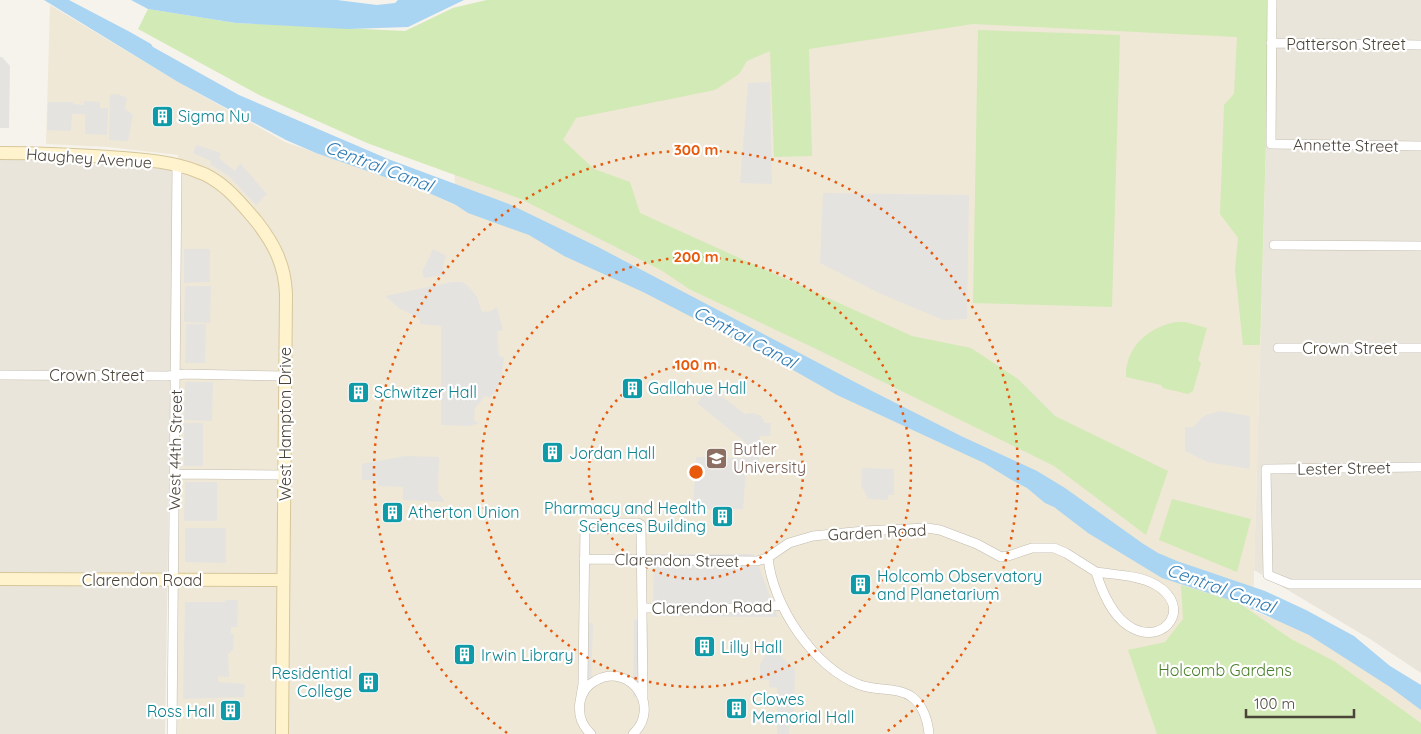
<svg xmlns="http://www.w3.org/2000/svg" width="1421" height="734" font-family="Quicksand,sans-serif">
<rect width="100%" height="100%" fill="#f6f3ec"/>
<path fill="#eae5da" d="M1270,0H1421V673L1370,639L1254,570Z
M0,158L85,160L174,170L165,734H0Z"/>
<path fill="#efe8d6" d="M487,0H1270L1253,611L1309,632L1421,703V734H173L176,585L178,155L108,147L46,144L50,5L178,82L285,142L422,190L455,205L453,8Z"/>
<path fill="#d2eab5" d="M487,0H1270L1260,345H1243L1235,270L1238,238L1220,214L1224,105L1234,94L1237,37L973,24L809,49L812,156L774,157L770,51L747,61L739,74L715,90L576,118L563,140L594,169L630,182L640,213L912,336L971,348L1018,379L1055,416L1168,471L1146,535L1054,466L810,346L689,289L661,270L521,199L367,143L259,95L138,29L148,9L236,23L405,31L453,8Z
M978,30L1120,35L1112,307L973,303Z
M1176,322H1185L1207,328L1198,360L1201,363L1193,391L1188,394L1163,388L1161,385L1126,377C1125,347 1149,327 1176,322Z
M1172,499L1251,519L1237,572L1159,540Z
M1181,585L1239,603L1291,639L1334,661L1421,723V734H1157L1128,650L1165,642L1183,619Z"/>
<path fill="#e5e3e0" d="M0,57H2L10,66L9,128H0Z
M770,82L772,184L740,183L748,83Z
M118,94L127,98L125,109L133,115L128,141L109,140L110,95Z
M84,101L100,102V108H108L107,135L85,134V114H72L71,131L47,130L48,102H73V104L84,105Z
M196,145L221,153L219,158L235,171L240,163L267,194L256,205L229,176L210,164L211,161L193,153Z
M823,193L969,195L967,319L943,320L879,293L820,263Z
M184,249H210V282L184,283Z
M433,249L446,256L443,267L446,275L424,278L422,272Z
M452,282H462L468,286L477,297L482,312L491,311L497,307L503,330L497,331L499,356L504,357L501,381L490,398L485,396L475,408L474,420L479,423L470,426L441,425V326L420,324L419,318L400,309L385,296Z
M185,286H211L210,323L184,322Z
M186,324H206L205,363H185Z
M185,382H213L212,421L184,420Z
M709,387L745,414L753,413L761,416L765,423H771L770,436H760L759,461L753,468L746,472L743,509H693L696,457L745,458V442L697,403Z
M1220,411L1250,416V469L1207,462L1185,451V427H1194L1200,419L1206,415Z
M184,423H203V466H184Z
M405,456L439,457L438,492L445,502L403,500V487L378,486V480H362V464Z
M862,468L894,469V495H888V500L868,499L861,485Z
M185,482H217V521H184Z
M185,528H226V563L185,562Z
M654,554H754L778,617L653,616Z
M226,600H238L237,627H231V634H234L233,650L228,654L229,677L218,676V682L245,684L244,697L183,699L185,602H224Z
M634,619L648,624L647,697H633Z
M584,622L593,623L591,689L583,684Z
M775,650L795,670L794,716L790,723L789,734H777V688L769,687V680H760V664L765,656L769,652Z"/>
<path fill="#a9d4f2" d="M44,0H69L130,32L151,44L153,47L239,95L388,159L509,204L598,247L870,390L961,436L1037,471L1065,488L1142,543L1158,553L1177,561L1265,591L1306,610L1354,636L1390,666L1421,685V710L1390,687L1309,635L1239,603L1162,578L1088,533L1054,507L1045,503L1027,488L1010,479L984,463L837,395L779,362L643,292L564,256L529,235L468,213L456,205L422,190L316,153L286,140L178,82Z
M131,0H337L377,5L395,3L398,0H464L408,27L348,29L236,23L148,9Z"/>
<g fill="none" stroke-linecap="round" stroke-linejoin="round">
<defs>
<path id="street" d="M1272,0L1271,144L1421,146
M1271,43L1421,45
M1274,245L1421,246
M1278,348H1421
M0,375L167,376L185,374L284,376
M1421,467L1266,469L1268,575L1290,584H1421
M175,474L284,475
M768,557C772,605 814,668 860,685C876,691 898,687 912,697C923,705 928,721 929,734
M584,559L757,561L767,558L789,543L813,536L864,531L927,528L940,530L977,544L1001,557L1008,556L1032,548H1054L1066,553L1096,572
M1096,572C1115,575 1139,575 1156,585C1193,607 1165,644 1134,629C1114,620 1102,592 1096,572Z
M642,608H756L782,605
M579,708L583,684L585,525L586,523H638L641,525L643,698
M172,734L177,166
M591,734C582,726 578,715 580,702C582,693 587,685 595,681C630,661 662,707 633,734"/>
<path id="secondary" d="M0,153C41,153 81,155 122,158C147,160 173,162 196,171C222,179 240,202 257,222C274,244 285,265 286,294L282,734
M0,579L283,580"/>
</defs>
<use href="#street" stroke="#c2bbae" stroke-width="10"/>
<use href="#secondary" stroke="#d6c79b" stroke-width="14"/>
<use href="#street" stroke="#fff" stroke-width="9"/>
<use href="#secondary" stroke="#fff3cd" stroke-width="12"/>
</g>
<g fill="none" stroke="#e8590c" stroke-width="2.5" stroke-dasharray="2.5 5">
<circle cx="696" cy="472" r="107"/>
<circle cx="696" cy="472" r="215"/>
<path d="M507 733A322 322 0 1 1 885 733"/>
</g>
<defs>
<symbol id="building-square" viewBox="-11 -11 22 22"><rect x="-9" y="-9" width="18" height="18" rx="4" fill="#0f9aa8" stroke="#fff"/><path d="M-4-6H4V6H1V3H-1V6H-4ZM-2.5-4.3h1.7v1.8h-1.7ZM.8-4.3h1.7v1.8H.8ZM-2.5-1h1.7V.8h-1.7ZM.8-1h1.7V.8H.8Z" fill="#fff"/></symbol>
<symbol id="university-square" viewBox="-11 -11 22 22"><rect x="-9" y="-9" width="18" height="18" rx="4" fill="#8d6e63" stroke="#fff"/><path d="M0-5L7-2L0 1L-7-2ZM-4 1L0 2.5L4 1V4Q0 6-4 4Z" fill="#fff"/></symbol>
</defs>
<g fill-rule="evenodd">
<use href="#building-square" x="150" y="104" width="25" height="25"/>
<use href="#building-square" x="620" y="376" width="25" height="25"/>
<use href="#building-square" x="346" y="380" width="25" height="25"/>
<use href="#building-square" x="540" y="440" width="25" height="25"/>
<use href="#university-square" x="704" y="446" width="25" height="25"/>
<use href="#building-square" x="380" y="500" width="25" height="25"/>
<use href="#building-square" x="710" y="504" width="25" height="25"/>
<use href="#building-square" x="848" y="572" width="25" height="25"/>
<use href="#building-square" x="692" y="634" width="25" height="25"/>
<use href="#building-square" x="452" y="642" width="25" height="25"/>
<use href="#building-square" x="356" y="670" width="25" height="25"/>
<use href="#building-square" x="724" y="696" width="25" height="25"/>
<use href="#building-square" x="218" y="698" width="25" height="25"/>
</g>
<g text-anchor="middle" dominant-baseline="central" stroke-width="4.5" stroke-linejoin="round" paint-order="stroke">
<g font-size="16" fill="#4b4439" stroke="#fff">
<text x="1346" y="44">Patterson Street</text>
<text transform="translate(1346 145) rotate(1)">Annette Street</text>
<text transform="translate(89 158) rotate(4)">Haughey Avenue</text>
<text x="1350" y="348">Crown Street</text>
<text x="97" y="375">Crown Street</text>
<text transform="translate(285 424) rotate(-90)">West Hampton Drive</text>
<text transform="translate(175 450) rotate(-89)">West 44th Street</text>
<text transform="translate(1344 468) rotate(-1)">Lester Street</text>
<text transform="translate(877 532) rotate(-3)">Garden Road</text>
<text transform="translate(677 560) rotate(1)">Clarendon Street</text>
<text x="142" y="580">Clarendon Road</text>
<text transform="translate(712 607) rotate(-1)">Clarendon Road</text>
</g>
<g font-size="16" fill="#0d838f" stroke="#fff" text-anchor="start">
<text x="178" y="116">Sigma Nu</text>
<text x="648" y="388">Gallahue Hall</text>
<text x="374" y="392">Schwitzer Hall</text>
<text x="569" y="453">Jordan Hall</text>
<text x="706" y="508" text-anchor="end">Pharmacy and Health<tspan x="706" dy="18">Sciences Building</tspan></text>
<text x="408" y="512">Atherton Union</text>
<text x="877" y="576">Holcomb Observatory<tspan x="877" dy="18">and Planetarium</tspan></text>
<text x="721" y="647">Lilly Hall</text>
<text x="481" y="655">Irwin Library</text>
<text x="352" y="673" text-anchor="end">Residential<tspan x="352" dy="18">College</tspan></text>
<text x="752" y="699">Clowes<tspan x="752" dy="18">Memorial Hall</tspan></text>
<text x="215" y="711" text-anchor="end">Ross Hall</text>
</g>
<g font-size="16" fill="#785e54" stroke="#fff" text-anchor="start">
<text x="733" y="449">Butler<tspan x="733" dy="18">University</tspan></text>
</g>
<g font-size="16" fill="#4a7f2a" stroke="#fff">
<text x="1225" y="670">Holcomb Gardens</text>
</g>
<g font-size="18" font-style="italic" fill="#2e7ab2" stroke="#fff">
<text transform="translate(379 166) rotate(21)">Central Canal</text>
<text transform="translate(745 337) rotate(28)">Central Canal</text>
<text transform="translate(1221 588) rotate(20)">Central Canal</text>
</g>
</g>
<circle cx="696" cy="472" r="8" fill="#e8590c" stroke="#fff" stroke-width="2.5"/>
<g font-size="15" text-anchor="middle" font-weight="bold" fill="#e8590c" stroke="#fff" stroke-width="4.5" stroke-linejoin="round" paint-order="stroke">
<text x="696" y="155">300 m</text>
<text x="696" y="262">200 m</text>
<text x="696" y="370">100 m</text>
</g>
<path d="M1246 709v8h108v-8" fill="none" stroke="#4b4439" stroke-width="2.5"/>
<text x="1254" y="709" font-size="15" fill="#4b4439" stroke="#ffffff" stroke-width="4" paint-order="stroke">100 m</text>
</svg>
